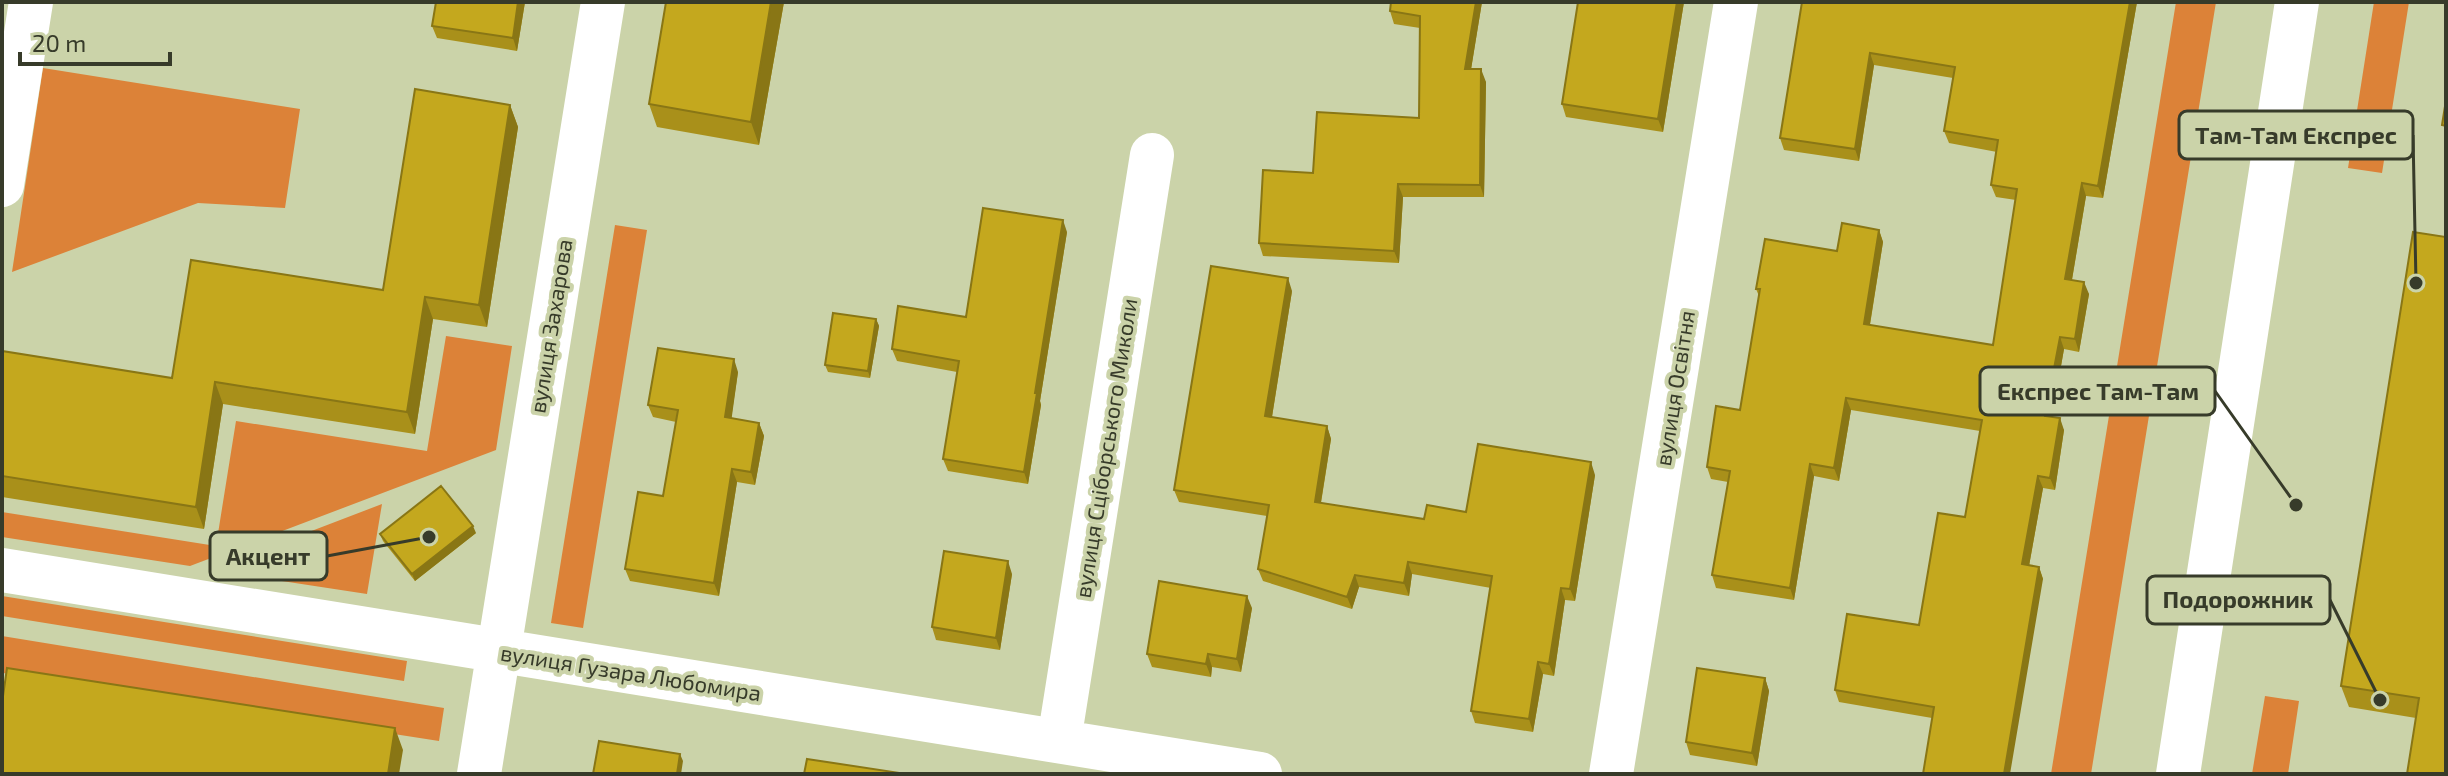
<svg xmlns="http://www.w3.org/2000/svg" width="2448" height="776" font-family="'Exo 2',sans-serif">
<rect width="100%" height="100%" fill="#cbd3a9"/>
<path fill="#dc8238" d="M2176,2H2216L2091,774H2051Z
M2374,2H2409L2382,173L2348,168Z
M43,68L300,109L285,208L198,203L12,272Z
M615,225L647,230L583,628L551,623Z
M446,336L512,346L496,450L190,566L2,537V512L216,546L236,421L427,451Z
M382,504L367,594L210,570Z
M2,596L407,661L404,681L2,616Z
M2,636L444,708L439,741L3,673L2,678Z
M2265,696L2299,701L2288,774H2252Z"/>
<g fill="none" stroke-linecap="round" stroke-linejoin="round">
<path stroke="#fff" stroke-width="44" d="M2,185L31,2
M2,570L1260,774
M1059,741L1152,155
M479,774L603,2
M1611,774L1736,2"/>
<path stroke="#fff" stroke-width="44" d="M2178,774L2297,2"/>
</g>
<path fill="#a9901a" d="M436,2H525L517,51L437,38L432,26Z
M784,2L759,145L657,127L649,104Z
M1482,2L1471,69L1486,82L1484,197H1403L1399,263L1263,256L1259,243L1313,173L1419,118L1420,28L1394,24L1390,11Z
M1578,2H1684L1663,132L1566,117L1562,104Z
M1802,2H2137L2103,198L2086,196L2072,280L2089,294L2079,352L2064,349L2052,417L2064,430L2055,490L2043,488L2029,566L2039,567L2043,579L1932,718L1839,702L1835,690L1919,625L1965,517L1980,431L1851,410L1839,481L1814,476L1794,600L1716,588L1712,575L1728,482L1711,479L1707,467L1740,410L1759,296L1756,289L1879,230L1883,242L1870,325L1993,345L2016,200L1996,197L1991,185L1997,152L1949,143L1944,131L1953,78L1874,65L1859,161L1784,150L1780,138Z
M510,105L518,127L487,327L433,319L415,434L223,404L204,529L2,497V351L172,378L383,290Z
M1067,232L1040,401L1041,405L1028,484L948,471L943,459L957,372L897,361L892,349L966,317Z
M2413,232L2446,774L2416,718L2349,707L2341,686Z
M1292,291L1272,417L1327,426L1331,439L1321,503L1424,519L1466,512L1595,475L1575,601L1565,600L1554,676L1543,674L1533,732L1475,723L1471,711L1491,588L1412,574L1409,596L1359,587L1352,609L1263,581L1258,569L1267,516L1179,502L1174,490Z
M876,319L879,326L870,378L828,372L825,365Z
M738,372L731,419L759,423L764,436L755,485L737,482L719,596L630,581L625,569L663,496L676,422L653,417L648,405Z
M476,533L415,581L383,541L380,534Z
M1012,574L1000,650L936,640L932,627Z
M1252,608L1241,672L1212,667L1211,677L1152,667L1147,654Z
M1765,678L1769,691L1757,766L1690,755L1686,742Z"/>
<path fill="#897615" d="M518,2H525L517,51L513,38Z
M771,2H784L759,145L751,122Z
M1476,2H1482L1469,82L1465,69Z
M1677,2H1684L1663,132L1658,119Z
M2130,2H2137L2103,198L2098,186Z
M1870,53L1874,65L1859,161L1855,149Z
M1481,69L1486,82L1484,197L1480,185Z
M510,105L518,127L487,327L479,305Z
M2082,183L2086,196L2070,291L2065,279Z
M1398,184L1403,197L1399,263L1394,251Z
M1063,220L1067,232L1040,401L1041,405L1028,484L1024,472L1035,393Z
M1879,230L1883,242L1868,336L1864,324Z
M1288,278L1292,291L1270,429L1265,416Z
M2084,282L2089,294L2079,352L2075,339Z
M425,297L433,319L415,434L407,412Z
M876,319L879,326L870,378L868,371Z
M2060,337L2064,349L2050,428L2045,416Z
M734,359L738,372L730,430L725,417Z
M215,382L223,404L204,529L196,507Z
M1846,398L1851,410L1839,481L1834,468Z
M2060,418L2064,430L2055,490L2050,478Z
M759,423L764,436L755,485L751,472Z
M1327,426L1331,439L1319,514L1315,502Z
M1591,462L1595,475L1575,601L1570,589Z
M1810,464L1814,476L1794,600L1790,588Z
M732,469L737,482L719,596L714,583Z
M2038,476L2043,488L2027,577L2022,564Z
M473,526L476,533L415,581L412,574Z
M1008,561L1012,574L1000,650L996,638Z
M1408,562L1412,574L1409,596L1404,583Z
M2039,567L2043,579L2010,774H2004Z
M1355,575L1359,587L1352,609L1347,597Z
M1561,588L1565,600L1554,676L1549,664Z
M1247,596L1252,608L1241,672L1237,659Z
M1208,654L1212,667L1211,677L1206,664Z
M1538,662L1543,674L1533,732L1529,719Z
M1765,678L1769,691L1757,766L1752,753Z
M395,728L403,750L399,774H388Z
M680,754L683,761L681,774H677Z"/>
<path fill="#c4a81e" stroke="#897615" stroke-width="2" d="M436,2H518L513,38L432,26Z
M666,2H771L751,122L649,104Z
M1391,2H1476L1465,69H1481L1480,185L1398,184L1394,251L1259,243L1263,170L1313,173L1317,112L1419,118L1420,16L1390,11Z
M1578,2H1677L1658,119L1562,104Z
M1802,2H2130L2098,186L2082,183L2065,279L2084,282L2075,339L2060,337L2045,416L2060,418L2050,478L2038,476L2022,564L2039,567L2004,774H1923L1934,707L1835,690L1847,614L1919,625L1938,513L1965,517L1982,420L1846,398L1834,468L1810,464L1790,588L1712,575L1730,471L1707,467L1716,406L1740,410L1760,289H1756L1765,239L1837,251L1842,223L1879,230L1864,324L1993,345L2017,189L1991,185L1998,140L1944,131L1955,67L1870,53L1855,149L1780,138Z
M415,89L510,105L479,305L425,297L407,412L215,382L196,507L2,476V351L172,378L191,260L383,290Z
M2446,100V126L2442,125Z
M983,208L1063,220L1035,393H1037L1024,472L943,459L959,361L892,349L898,306L966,317Z
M2413,232L2446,237V774H2407L2419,698L2341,686Z
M1211,266L1288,278L1265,416L1327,426L1315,502L1424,519L1427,505L1466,512L1478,444L1591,462L1570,589L1561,588L1549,664L1538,662L1529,719L1471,711L1492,576L1408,562L1404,583L1355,575L1347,597L1258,569L1269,505L1174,490Z
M833,313L876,319L868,371L825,365Z
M658,348L734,359L725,417L759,423L751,472L732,469L714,583L625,569L638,492L663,496L678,410L648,405Z
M441,486L473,526L412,574L380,534Z
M944,551L1008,561L996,638L932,627Z
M1159,581L1247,596L1237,659L1208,654L1206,664L1147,654Z
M7,668L395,728L388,774H2V703Z
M1697,668L1765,678L1752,753L1686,742Z
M599,741L680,754L677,774H593Z
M807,759L900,773V774H804Z"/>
<g text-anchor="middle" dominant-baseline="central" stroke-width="8" stroke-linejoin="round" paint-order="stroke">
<g font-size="22" fill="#373b2a" stroke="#cbd3a9">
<text transform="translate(550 326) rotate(-81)">вулиця Захарова</text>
<text transform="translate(1674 388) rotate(-81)">вулиця Освітня</text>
<text transform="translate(1105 448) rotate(-81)">вулиця Сціборського Миколи</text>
<text transform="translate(631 672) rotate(9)">вулиця Гузара Любомира</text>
</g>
</g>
<path fill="none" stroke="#373b2a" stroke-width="3" d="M2416 283L2413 135M2296 505L2215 391M429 537L327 556M2380 700L2330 600"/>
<g fill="#373b2a" stroke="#cbd3a9" stroke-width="3">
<circle cx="2416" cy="283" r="8"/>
<circle cx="2296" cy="505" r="8"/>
<circle cx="429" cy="537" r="8"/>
<circle cx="2380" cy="700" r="8"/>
</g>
<g fill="#cbd3a9" stroke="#373b2a" stroke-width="3">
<rect x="2179" y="111" width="234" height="48" rx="8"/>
<rect x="1980" y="367" width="235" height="48" rx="8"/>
<rect x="210" y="532" width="117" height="48" rx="8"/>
<rect x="2147" y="576" width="183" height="48" rx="8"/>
</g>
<g font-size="24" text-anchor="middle" font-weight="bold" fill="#373b2a">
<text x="2296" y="144">Там-Там Експрес</text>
<text x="2098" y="400">Експрес Там-Там</text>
<text x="268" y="565">Акцент</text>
<text x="2238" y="608">Подорожник</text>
</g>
<rect width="2448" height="776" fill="none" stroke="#373b2a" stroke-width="8"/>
<path d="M20 52v12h150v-12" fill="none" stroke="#373b2a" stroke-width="4"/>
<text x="32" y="52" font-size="24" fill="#373b2a" stroke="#cbd3a9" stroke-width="6" paint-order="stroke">20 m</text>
</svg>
